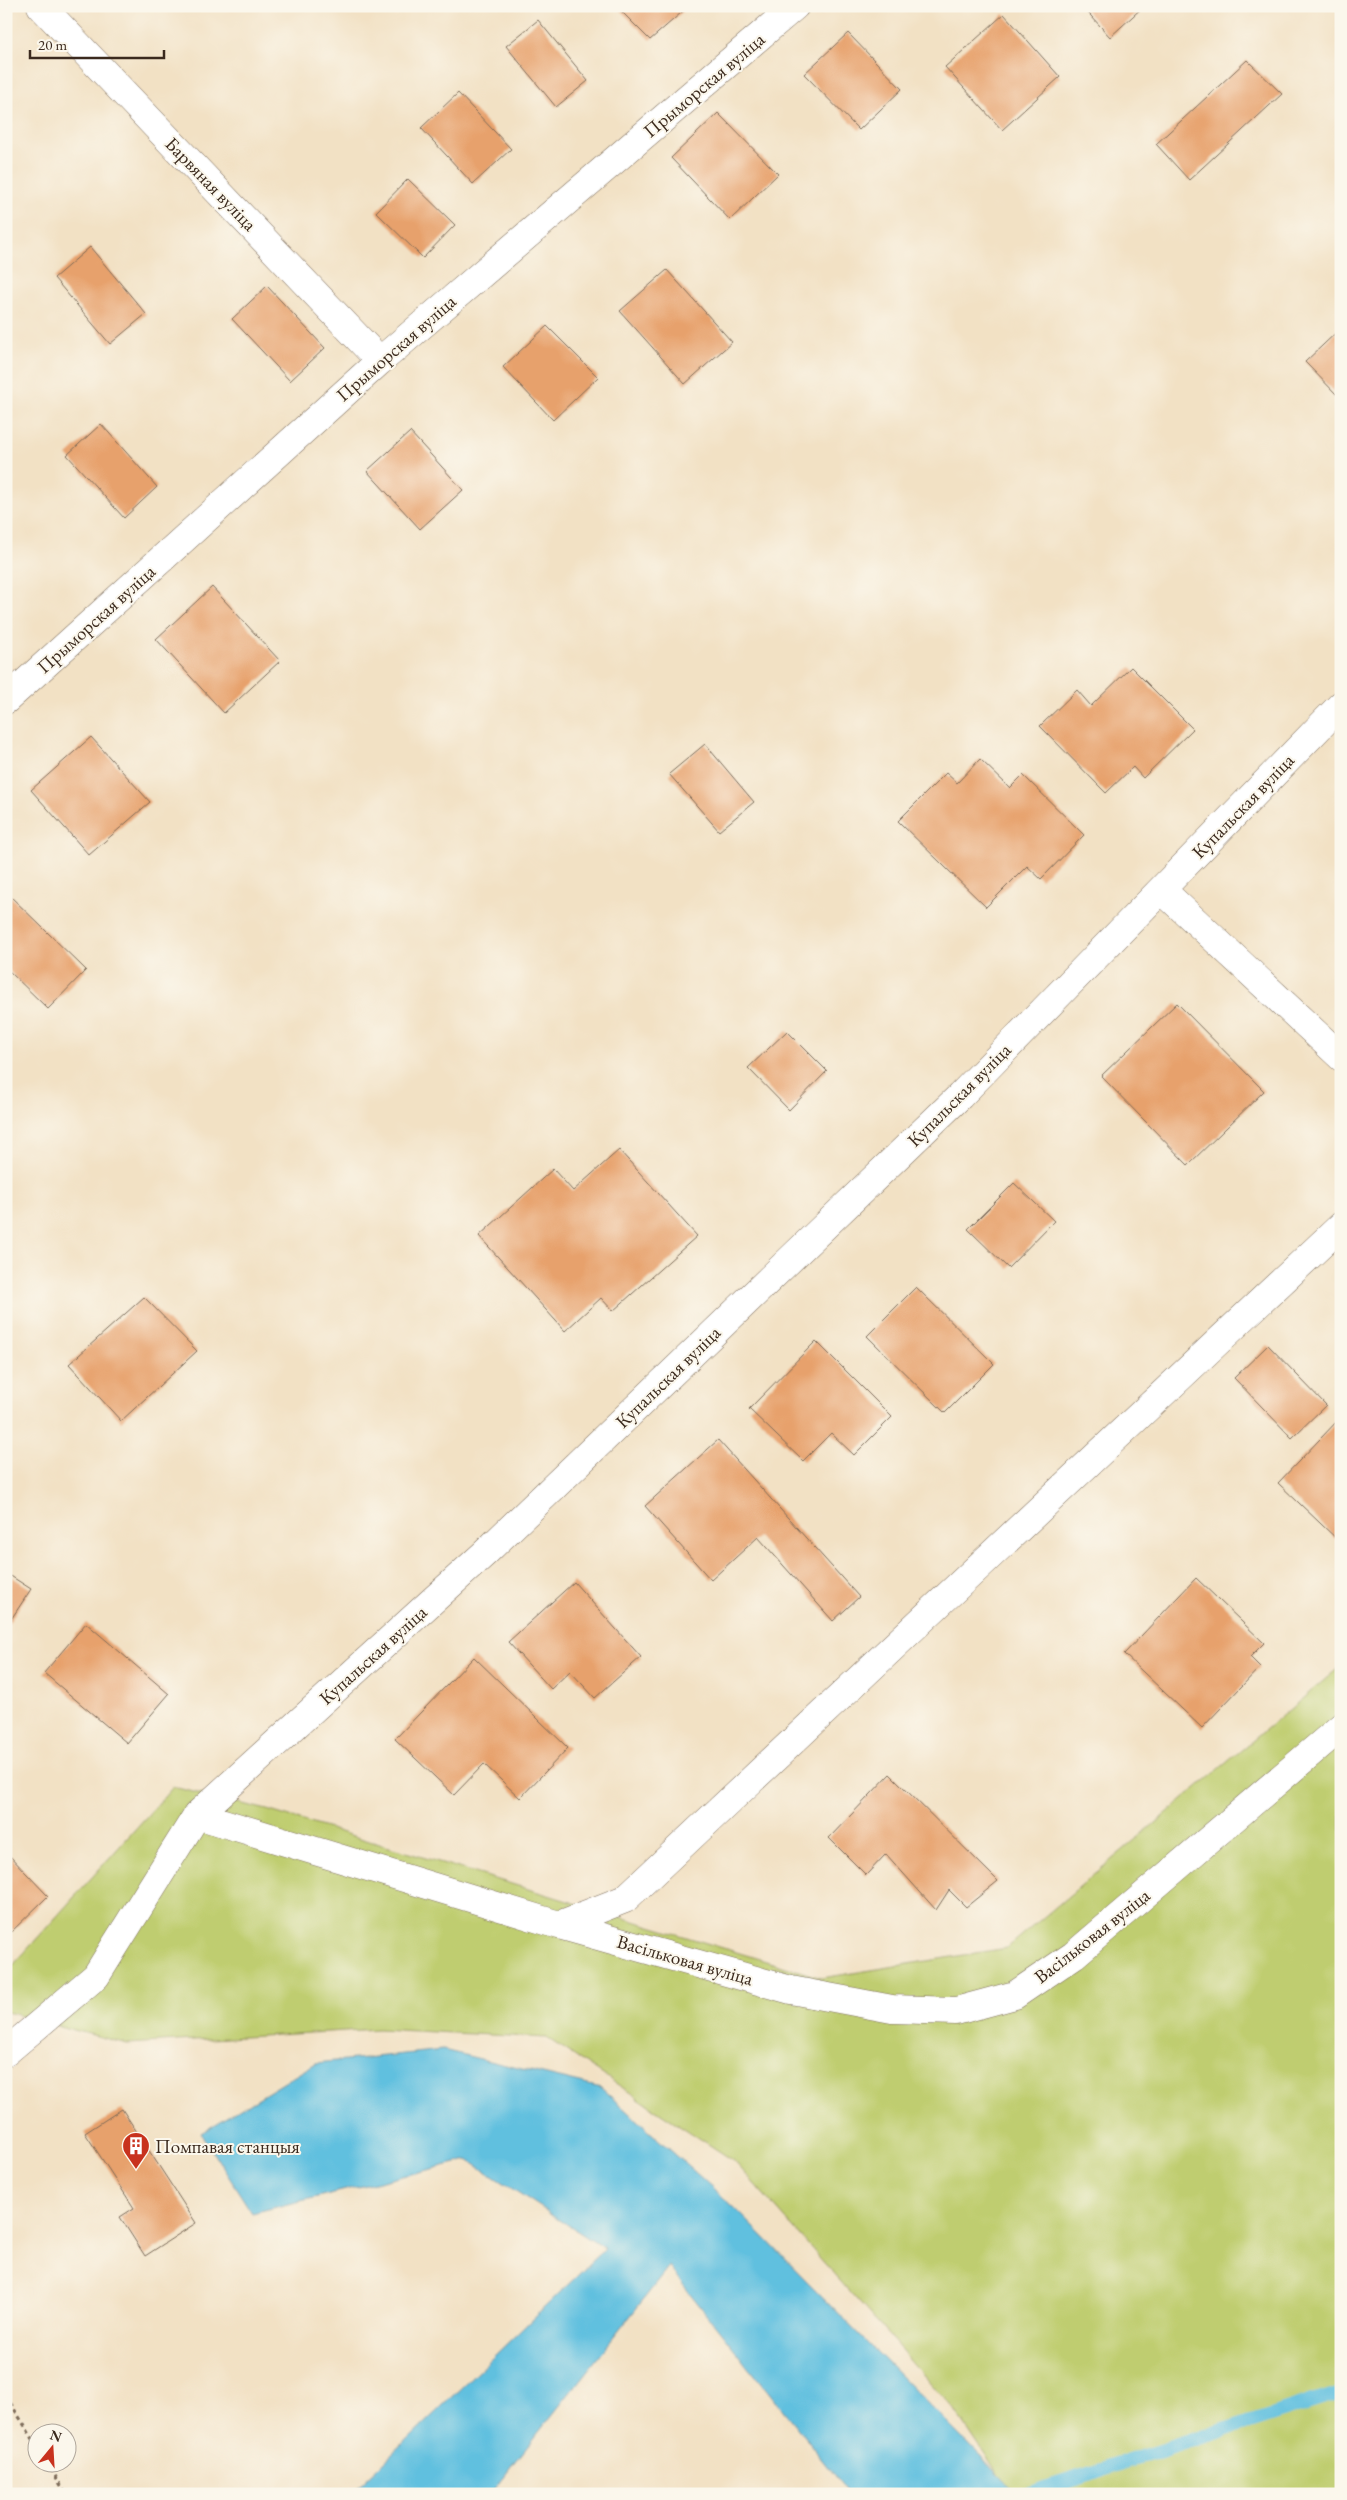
<svg xmlns="http://www.w3.org/2000/svg" width="1347" height="2500" font-family="'EB Garamond',serif">
<rect width="100%" height="100%" fill="#fbf7ec"/>
<filter id="ink" filterUnits="userSpaceOnUse"><feTurbulence type="fractalNoise" baseFrequency=".02" numOctaves="2"/><feDisplacementMap in="SourceGraphic" scale="10" xChannelSelector="R" yChannelSelector="G"/><feConvolveMatrix kernelMatrix="1 2 1 2 8 2 1 2 1" color-interpolation-filters="sRGB"/></filter>
<filter id="wash" filterUnits="userSpaceOnUse"><feTurbulence type="fractalNoise" baseFrequency=".0096" numOctaves="4" result="noise"/><feDisplacementMap in="SourceGraphic" scale="20" xChannelSelector="R" yChannelSelector="G"/><feGaussianBlur stdDeviation="1.12" result="paint"/><feColorMatrix in="noise" values="0 0 0 0 0 0 0 0 0 0 0 0 0 0 0 0 0 1.4 0 .05"/><feComposite in="paint" operator="in"/></filter>
<g filter="url(#wash)">
<rect width="100%" height="100%" fill="#f2e1c4"/>
<path fill="#bfcd6f" stroke="#7d7c46" d="M1341,1666V2494H1011L957,2413L734,2161L547,2038L378,2029L127,2044L6,2012V1973L173,1787L267,1810L822,1978L1007,1948Z"/>
<path fill="#61c0df" stroke="#4e757e" d="M443,2050L601,2088L734,2207L1017,2494H850L669,2267L490,2494H351L605,2249L468,2160L252,2213L201,2133L316,2063Z"/>
<g fill="none" stroke-linecap="round" stroke-linejoin="round">
<path stroke="#61c0df" stroke-width="14" d="M1027,2494L1341,2392"/>
</g>
<g id="blocks">
<path fill="#e7a16c" d="M616,6H689L650,40Z
M1082,6H1144L1110,37Z
M1004,14L1060,77L1002,130L945,67Z
M538,20L588,81L556,107L506,46Z
M848,33L902,89L859,130L804,74Z
M1247,60L1282,94L1189,180L1156,144Z
M458,93L511,149L473,184L421,128Z
M718,113L778,174L730,220L671,158Z
M408,179L455,225L423,258L376,212Z
M90,247L146,314L110,344L54,278Z
M667,270L732,342L685,384L620,311Z
M267,286L325,348L290,381L232,319Z
M547,326L598,377L553,420L503,367Z
M1341,328V399L1305,362Z
M101,424L157,487L124,518L67,455Z
M410,432L463,490L420,529L367,471Z
M212,587L280,661L224,713L156,639Z
M1131,667L1193,729L1143,778L1133,767L1106,793L1040,726L1077,690L1091,706Z
M91,737L150,802L89,855L31,790Z
M705,744L754,802L719,831L669,774Z
M980,759L1010,788L1023,775L1084,835L1041,879L1027,866L986,907L898,821L946,773L957,783Z
M6,892L86,970L48,1009L6,968Z
M1177,1003L1264,1091L1188,1165L1101,1076Z
M787,1031L827,1071L789,1110L748,1068Z
M619,1150L697,1236L613,1311L601,1298L565,1331L479,1236L553,1169L573,1191Z
M1014,1183L1054,1221L1008,1268L968,1229Z
M916,1287L994,1364L945,1413L867,1336Z
M144,1297L197,1351L121,1421L69,1364Z
M816,1341L892,1417L854,1455L831,1433L803,1461L749,1409Z
M1268,1345L1326,1405L1292,1438L1234,1378Z
M1341,1417V1543L1278,1483Z
M718,1440L859,1597L833,1621L758,1537L711,1580L645,1506Z
M6,1573L31,1589L6,1627Z
M1196,1578L1264,1643L1250,1657L1260,1667L1202,1728L1124,1654Z
M574,1582L641,1657L595,1698L570,1671L551,1689L508,1642Z
M86,1623L169,1694L127,1743L44,1673Z
M474,1657L568,1748L520,1798L484,1764L454,1795L395,1739Z
M890,1774L998,1881L966,1907L949,1890L936,1910L886,1854L866,1875L829,1838Z
M6,1852L48,1896L6,1937Z
M122,2109L196,2223L145,2256L120,2217L134,2208L85,2133Z"/>
</g>
</g>
<g filter="url(#ink)">
<use href="#blocks" fill-opacity="0" stroke="#7b6a58" stroke-width="1"/>
<g fill="none" stroke-linecap="round" stroke-linejoin="round">
<defs>
<path id="minor" d="M41,6L380,361
M6,700L380,361L795,6
M1162,890L1341,1057
M197,1815L559,1925L625,1899L1341,1226
M559,1925L791,1990L892,2009L956,2011L1015,1995L1074,1955L1341,1727
M6,2052L96,1976L197,1815L485,1553L960,1096L1341,705"/>
</defs>
<use href="#minor" stroke="#7b6a58" stroke-width="29"/>
<path stroke="#7b6a58" stroke-width="3" stroke-dasharray="4 4" stroke-linecap="butt" d="M6,2396L38,2447
M47,2462L66,2494"/>
<use href="#minor" stroke="#fff" stroke-width="28"/>
</g>
</g>
<defs>
<symbol id="building-pin" viewBox="-11 -11 22 30"><path d="M0 17L-7.5 6A9.5 9.5 0 1 1 7.5 6Z" fill="#c8321e" stroke="#fbf7ec"/><path d="M-4-6H4V6H1V3H-1V6H-4ZM-2.5-4.3h1.7v1.8h-1.7ZM.8-4.3h1.7v1.8H.8ZM-2.5-1h1.7V.8h-1.7ZM.8-1h1.7V.8H.8Z" fill="#fff"/></symbol>
</defs>
<g fill-rule="evenodd">
<use href="#building-pin" x="120" y="2130" width="32" height="43"/>
</g>
<g text-anchor="middle" dominant-baseline="central" stroke-width="4" stroke-linejoin="round" paint-order="stroke">
<g font-size="19" fill="#3b2a1e" stroke="#fbf7ec">
<text transform="translate(704 85) rotate(-40)">Прыморская вуліца</text>
<text transform="translate(211 184) rotate(46)">Барвяная вуліца</text>
<text transform="translate(396 348) rotate(-41)">Прыморская вуліца</text>
<text transform="translate(96 619) rotate(-42)">Прыморская вуліца</text>
<text transform="translate(1243 806) rotate(-46)">Купальская вуліца</text>
<text transform="translate(959 1095) rotate(-45)">Купальская вуліца</text>
<text transform="translate(668 1377) rotate(-44)">Купальская вуліца</text>
<text transform="translate(373 1655) rotate(-42)">Купальская вуліца</text>
<text transform="translate(1092 1936) rotate(-38)">Васільковая вуліца</text>
<text transform="translate(685 1960) rotate(16)">Васільковая вуліца</text>
</g>
<g font-size="19" fill="#3b2a1e" stroke="#fbf7ec" text-anchor="start">
<text x="155" y="2146">Помпавая станцыя</text>
</g>
</g>
<rect width="1347" height="2500" fill="none" stroke="#fbf7ec" stroke-width="25"/>
<g transform="translate(52 2448) rotate(18)"><circle r="24" fill="#fbf7ec" stroke="#aea59a"/>
<path d="M0-4L9 19L0 12L-9 19Z" fill="#c8321e"/>
<text y="-8" font-size="14" font-weight="bold" text-anchor="middle" fill="#3b2a1e">N</text>
</g>
<path d="M30 50v8h134v-8" fill="none" stroke="#3b2a1e" stroke-width="2.5"/>
<text x="38" y="50" font-size="15" fill="#3b2a1e" stroke="#fbf7ec" stroke-width="4" paint-order="stroke">20 m</text>
</svg>
